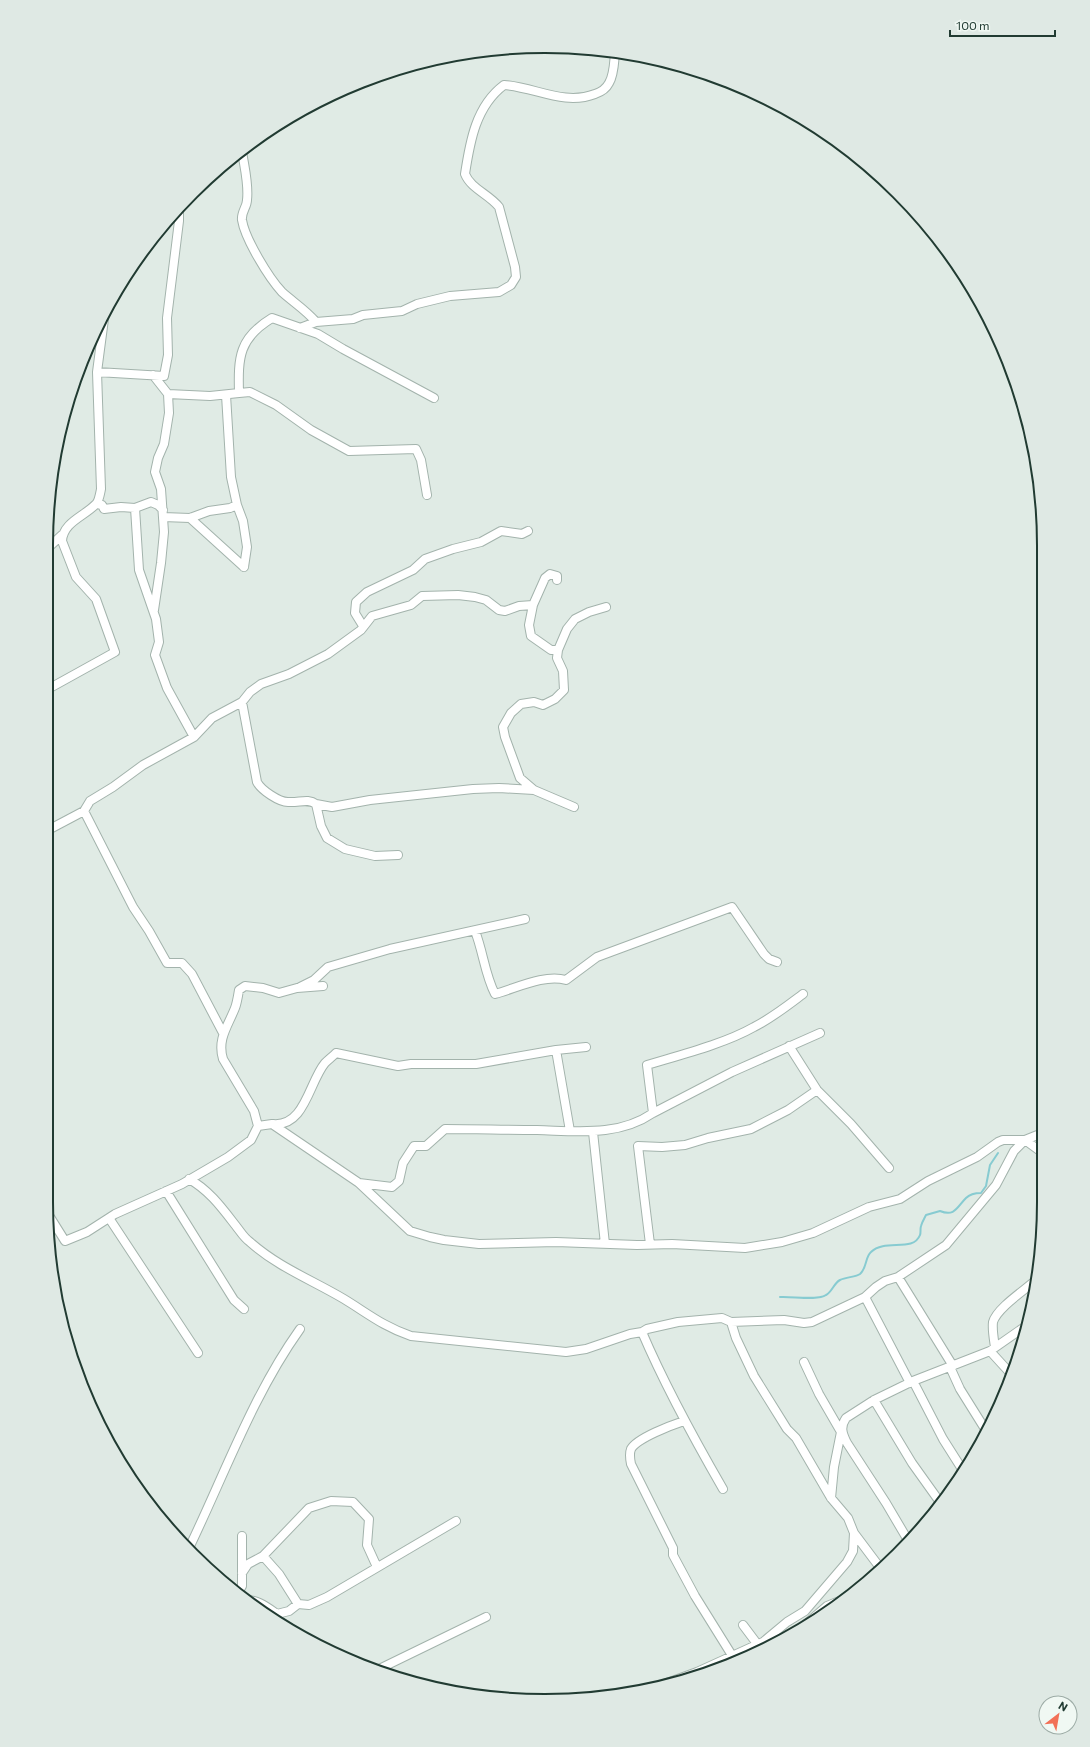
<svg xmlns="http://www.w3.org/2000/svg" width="1090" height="1747" font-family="Commissioner,sans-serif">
<rect width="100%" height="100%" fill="#e0ebe5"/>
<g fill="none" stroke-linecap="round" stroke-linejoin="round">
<path stroke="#87cbd1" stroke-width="2" d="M780,1297C792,1296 817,1301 826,1295C832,1292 834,1283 840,1280C846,1277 856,1277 860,1274C867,1268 865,1257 871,1252C885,1238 913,1253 920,1235C921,1233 920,1229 921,1226C922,1222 924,1219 926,1215L940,1211C955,1217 957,1207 966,1198C970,1194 976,1193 981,1193L986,1186L990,1165L998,1153"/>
<defs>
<path id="minor" d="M242,151C244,166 249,184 247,200C247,207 241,212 242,220C245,239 269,278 282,292C293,302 306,310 316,322
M300,328L316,322L353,319L363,315L402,311L417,304L450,296L499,292L511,285L516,277L515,267L499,207C489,194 471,189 465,174C470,141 476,106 504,85C535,87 564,106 595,94C601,92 606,89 609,83C614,75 614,63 615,53
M97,372L164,376L168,355L167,318L179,221V210
M153,375L168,394L210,396L239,393C238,357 239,338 272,318L318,334L343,349L434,398
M239,393L250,392L276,405L311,430L349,451L416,449L421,460L427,495
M226,395L231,477L237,505L243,521L247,547L244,567
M97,504L102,505L104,509L121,507L135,508L139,570L156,619L159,642L155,655L167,688L194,737
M135,508L151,502L158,505L163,510
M163,517L190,518L209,511L230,508L237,505
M190,518L244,567
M50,546L62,535
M533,605L529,625L531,636L551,650H558
M154,610L161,563L164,532L161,489L155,472L158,458L164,444L169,413L168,394
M363,626L355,613L356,602L367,592L413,570L425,559L453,549L481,542L501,531L522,534L528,531
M50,688L115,652L96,599L76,577L62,541C63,522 85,516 96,504C99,501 100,494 101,489L97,372L104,319
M242,702L257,782C261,790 279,802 288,802C299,803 308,798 316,804L321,826L327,838L345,849L375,856L398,855
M534,790L520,778L505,737L503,727L511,713L521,704L534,702L543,705L555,699L564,690L563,671L557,658L558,650L567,629L575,619L589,612L606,607
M316,804L332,807L370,800L473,789L499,788L534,790L574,807
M84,811L133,907L149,931L167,963H182L192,974L223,1033
M50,829L84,811L90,801L113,787L143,765L194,737L212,718L242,702L250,692L261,684L289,674L328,654L361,630L372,616L411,605L422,596L458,595L475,597L486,600L499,610L505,611L519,606L533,605L545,578L550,574L557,576V580
M475,931C483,951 485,975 495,994C517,988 544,974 566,980L597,957L732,907L764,954L769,959L777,962
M300,987L314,980L328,967L390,949L525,919
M789,1046L817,1090L851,1124L889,1168
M653,1113L647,1065C680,1055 724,1044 754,1027C772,1018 787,1006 803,994
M273,1124C305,1127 309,1082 325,1063C328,1060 333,1056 336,1053L398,1066L411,1064H476L556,1050
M258,1126L272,1124L359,1183L410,1231L430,1237L444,1240L479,1244L556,1242L637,1245L672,1244L745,1248L782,1242L813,1233L869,1207L900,1199L928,1181L977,1157L998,1142L1003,1140H1025L1040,1134
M570,1131L556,1050L586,1047
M593,1132L605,1244
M1025,1140L1040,1151
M189,1179C209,1190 222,1208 236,1226C240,1231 244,1238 250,1242C278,1267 312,1280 344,1299C367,1313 384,1327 411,1336L566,1352L586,1349L630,1334L642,1332L647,1329L678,1322L722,1318L731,1322L784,1320L804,1323L812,1322L865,1297L876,1287L885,1281L898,1277L946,1245L996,1185L1014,1151L1025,1140
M359,1183L392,1187L399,1181L403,1163L414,1146H426L445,1129C476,1129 506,1130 537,1130C577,1131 618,1137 653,1113L732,1072L820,1033
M166,1191L234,1300L244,1309
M50,1217L65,1241L87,1232L115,1214L182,1184L228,1157L251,1140L258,1126L254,1111L223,1059C217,1039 228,1026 235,1008C237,1003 238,996 239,990L245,986L263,988L279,993L297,988L323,986
M109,1218L198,1353
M650,1244L638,1146L662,1147L685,1145L708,1138L751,1129L788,1110L817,1090
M898,1277L953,1366
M865,1297L910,1383
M642,1332C665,1386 693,1437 723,1489
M995,1347C994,1340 992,1330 993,1322C997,1308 1025,1290 1036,1280
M990,1351L1011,1374
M804,1362L819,1394L841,1432L834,1467L831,1498
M950,1367L960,1389L985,1429
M913,1381L943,1439L962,1469
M874,1400L912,1463L942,1505
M684,1421C672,1425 637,1438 631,1449C629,1454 630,1459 631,1464L673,1548V1555L695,1596L733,1657
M854,1533L881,1569
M909,1542L886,1503L847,1443C842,1433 840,1427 846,1418L874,1400L913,1381L990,1351L1023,1328
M190,1546C225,1473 253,1395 300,1329
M263,1556L309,1508L331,1501L353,1502L369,1519L367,1545L377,1567
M242,1573L248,1564L263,1556L279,1574L298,1604
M237,1594L242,1586V1536
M244,1600C257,1599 267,1607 277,1614L289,1611L298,1604L309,1605L327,1597L456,1521
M743,1625L758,1645
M805,1625L827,1606L844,1599
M375,1671L486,1617
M664,1684L697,1672L763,1642L787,1622L805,1611L847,1562L853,1551L854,1533L848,1518L831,1498L796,1438L787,1429L754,1376L736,1338L731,1322"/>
</defs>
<use href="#minor" stroke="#a3b3ac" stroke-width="10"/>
<use href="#minor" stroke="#fff" stroke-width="8"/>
</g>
<path d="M0 0H1090V1747H0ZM545 53H545A492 492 0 0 1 1037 545V1202A492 492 0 0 1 545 1694H545A492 492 0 0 1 53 1202V545A492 492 0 0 1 545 53Z" fill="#dfe9e4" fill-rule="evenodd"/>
<path fill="none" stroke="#213b32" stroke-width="2" d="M545 53H545A492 492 0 0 1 1037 545V1202A492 492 0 0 1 545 1694H545A492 492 0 0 1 53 1202V545A492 492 0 0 1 545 53Z"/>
<g transform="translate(1058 1715) rotate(31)"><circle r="19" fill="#f0f8f3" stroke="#9daca6"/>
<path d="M0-3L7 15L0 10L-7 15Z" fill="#f27057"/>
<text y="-6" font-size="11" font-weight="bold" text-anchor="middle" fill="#213b32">N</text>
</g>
<path d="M950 30v6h105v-6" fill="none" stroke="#213b32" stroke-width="2"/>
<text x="956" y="30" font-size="12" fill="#213b32" stroke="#f0f8f3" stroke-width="3" paint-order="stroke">100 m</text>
</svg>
